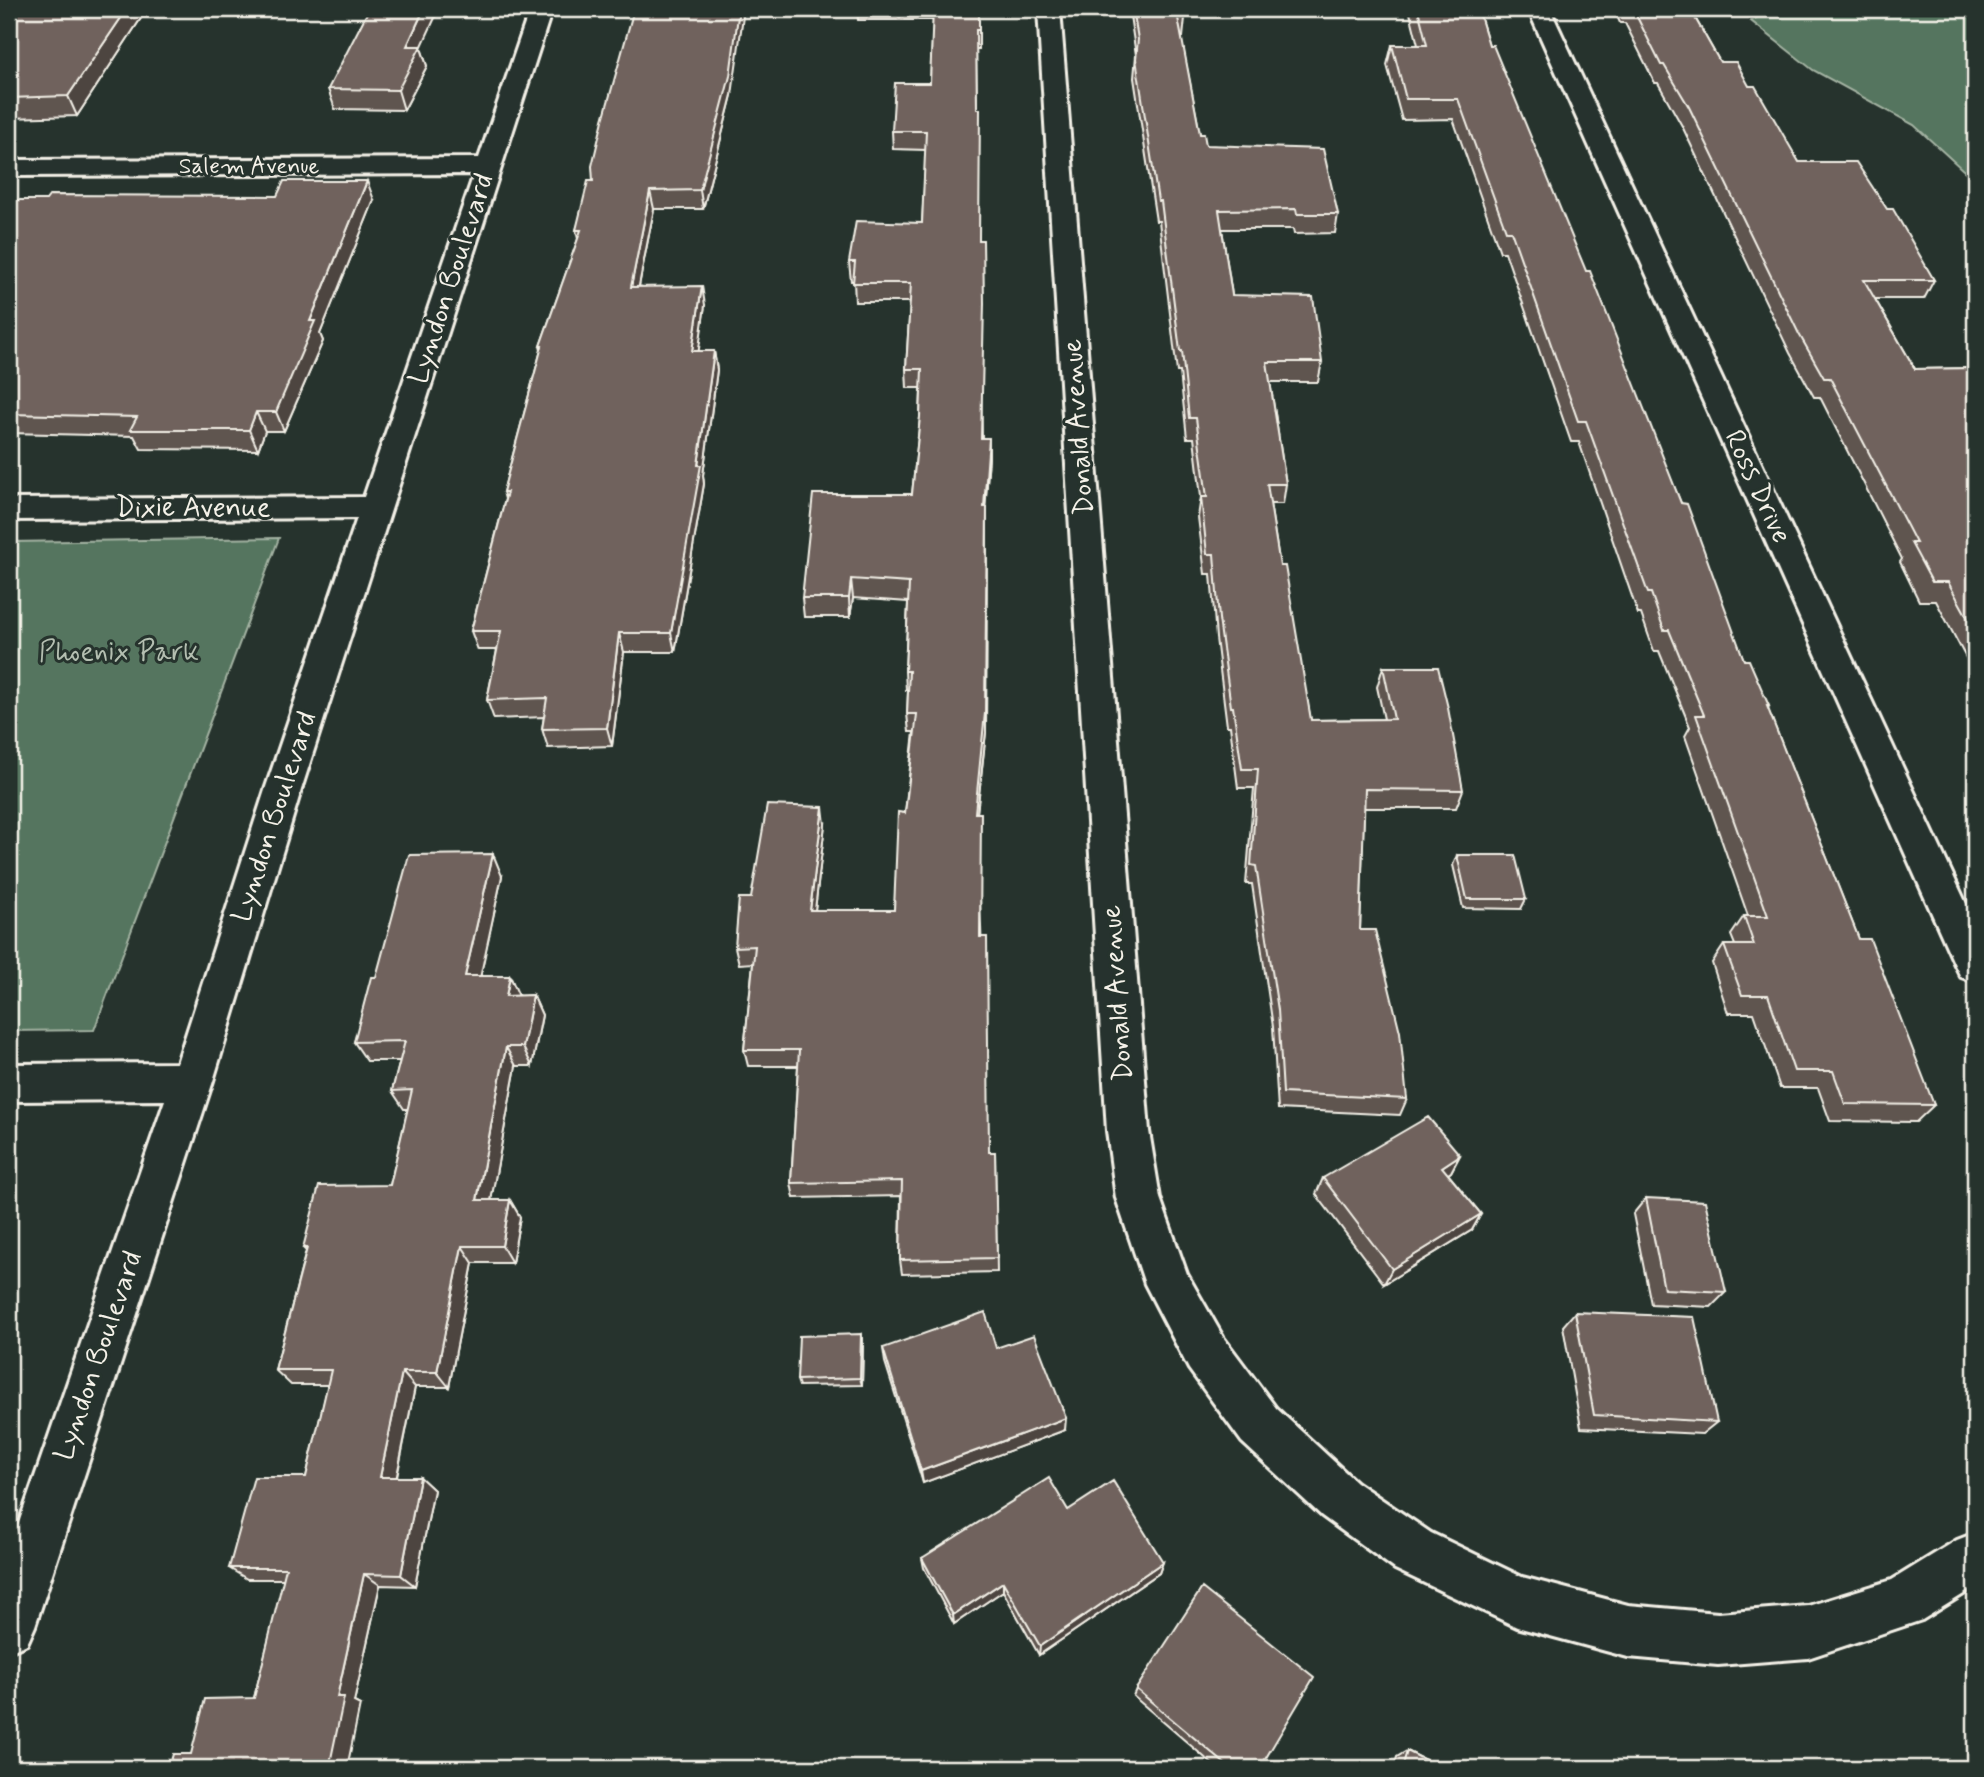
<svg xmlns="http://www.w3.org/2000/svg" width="1984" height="1777" font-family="Mynerve,sans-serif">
<rect width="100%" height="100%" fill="#26332d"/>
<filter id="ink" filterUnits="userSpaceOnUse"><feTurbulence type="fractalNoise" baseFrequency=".0143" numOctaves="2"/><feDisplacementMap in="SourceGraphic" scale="14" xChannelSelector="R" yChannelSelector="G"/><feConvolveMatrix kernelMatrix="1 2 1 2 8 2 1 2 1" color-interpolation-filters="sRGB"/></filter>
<g filter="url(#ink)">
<path fill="#55755e" stroke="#a4b3a3" stroke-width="2" d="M1771,9H1975V181L1914,125L1813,70L1751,21Z
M279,538L94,1030L9,1031V542Z"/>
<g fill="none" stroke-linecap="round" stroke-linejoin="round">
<defs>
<path id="street" d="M530,9H552L301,790L213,1081L35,1626L27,1644L9,1652V1552L165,1100L9,1101V1064L177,1063L265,790L357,518L9,520V499L364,497L474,174L9,176V160L479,158Z
M1038,9H1060L1149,1131L1160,1198L1187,1274L1223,1337L1276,1408L1356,1482L1431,1533L1522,1577L1628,1605L1718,1613L1808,1606L1892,1580L1957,1540L1975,1533V1587L1922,1620L1808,1658L1718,1665L1628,1657L1517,1627L1395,1569L1322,1516L1242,1442L1189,1369L1145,1284L1116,1198L1107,1131Z
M1528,9H1550L1975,923V982L1961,977L1955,965Z"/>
</defs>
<use href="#street" stroke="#f4f1e8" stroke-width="6"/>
<use href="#street" fill="#26332d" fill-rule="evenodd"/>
</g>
<path fill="#5f5450" stroke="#f4f1e8" stroke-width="2" d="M9,9H147L77,116L9,118Z
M857,9H979V49H976L977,109L982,438H989V457L985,507L987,526L986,732L977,813L989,1152H995L997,1272L902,1274L900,1260L901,1196L794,1198L791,1183L798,1066H748L744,1050L753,963L739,964L735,947L751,898L825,824L815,910H894L914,732H909L907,714L908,690H906L905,671L908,602L853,598L850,617H804L802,598L912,494L920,417L921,388H907L906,369L910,302H855L854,281H851L849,262L922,223L926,150L893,149L892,131L930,83L933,20H858Z
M1129,9H1183L1185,18L1183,37H1181L1200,134L1206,145L1338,214L1335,233L1294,234L1293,229H1222L1232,295L1322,362L1318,382H1270L1286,484L1283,504H1270L1280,566L1311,720L1384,719L1377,687L1383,667L1463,790L1456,808H1364L1360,930L1407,1099L1400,1115L1278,1109L1273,1027L1252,884H1246L1254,788H1238L1230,726H1227L1216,638L1211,574H1205L1198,517L1201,497L1194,438H1187L1180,372H1177L1159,221H1156L1134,78L1136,55Z
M1409,9H1478L1489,45L1681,503L1744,660L1769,706L1768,709L1859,939L1934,1105L1916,1122L1830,1121L1818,1088H1780L1754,1013H1728L1712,963L1724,945H1735L1731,935L1744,916H1748L1685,736L1690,727L1659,651H1654L1641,614H1638L1579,442H1571L1505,252H1500L1453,119L1402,120L1387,65L1392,45H1418Z
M1614,9H1690L1720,62L1749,86L1799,162L1887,209L1934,280L1924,299H1875L1915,369L1975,368V675L1936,601H1919L1900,562L1902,559L1820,397H1814L1790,353L1682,126L1658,83H1655L1625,23H1620Z
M421,48L427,66L404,110L335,109L328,89Z
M732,95L703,209H654L639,286L705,305L698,351H714L717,370L703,475L704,484L675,652H624L612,746L548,748L542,729L544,717L494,719L487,700L497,650H478L471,631L505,499L503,492L541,350L540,346L578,239L576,230L593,181Z
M9,200H374L320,334L323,341L284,431H265L258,450L141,449L134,436L9,433Z
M1457,855L1526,899L1521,909L1463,908L1453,865Z
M502,876L480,976H510L518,996L533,995L542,1015L532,1066H516L491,1200H510L520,1217L512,1263H473L449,1387H415L397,1477H420L434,1490L415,1586L380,1585L354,1702L360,1705L191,1754L254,1698L284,1579H247L229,1568L306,1477L328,1385H291L275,1370L306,1251L303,1248L390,1185L408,1109H404L392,1091L400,1061H367L354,1042L376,977Z
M1460,1155L1451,1172L1448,1174L1481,1214L1472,1230L1384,1284L1316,1194L1323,1178Z
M1646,1198L1726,1292L1711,1307L1651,1304L1633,1214Z
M1575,1312L1717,1422L1702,1434L1581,1428L1563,1326Z
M861,1334L863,1341L862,1385L799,1386L797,1380Z
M883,1348H996L1065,1430L923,1483L885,1362Z
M1068,1510L1163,1562L1159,1573L1039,1655L1003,1591L954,1624L924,1568L922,1558Z
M1136,1689L1260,1768H1217L1133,1696Z
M1407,1751L1441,1768H1394L1397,1757Z"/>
<path fill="#4e4541" stroke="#f4f1e8" stroke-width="2" d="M127,9H147L77,116L68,96Z
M424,9H439L421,48L427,66L404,110L398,90L407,46Z
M739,9H744L732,95L703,209L700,190Z
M367,181L374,200L320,334L323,341L284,431L276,412L310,321Z
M650,191L654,209L635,306L631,287Z
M702,286L705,305L696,370L692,351Z
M714,351L717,370L703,475L704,484L675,652L671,633L698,465Z
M256,412L265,431L258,450L249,430Z
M989,438V457L984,526V507Z
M987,507L986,732L975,831V813Z
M851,579L853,598L850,617L849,598Z
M619,633L624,652L612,746L607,728Z
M823,807L825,824L813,927L810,910Z
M493,854L502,876L476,997L465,976Z
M510,976L519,996H506Z
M533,995L542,1015L532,1066L523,1047Z
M506,1047L516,1066L488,1217L477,1200Z
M1460,1155L1451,1172L1433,1183L1442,1167Z
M510,1200L520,1217L512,1263L502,1246Z
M1481,1214L1472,1230L1384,1284L1392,1269Z
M462,1246L473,1263L449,1387L437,1372Z
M861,1334L863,1341L862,1385L860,1378Z
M402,1372L415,1387L394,1490L380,1477Z
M1066,1418L1065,1430L923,1483L921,1471Z
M420,1477L434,1490L415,1586L401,1575Z
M1163,1562L1159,1573L1039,1655L1040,1646Z
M364,1574L380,1585L354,1702L360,1705L347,1768H329L337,1697Z
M1003,1582V1591L954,1624L953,1615Z"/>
<path fill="#6f625d" stroke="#f4f1e8" stroke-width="2" d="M9,9H127L68,96L9,98Z
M369,9H424L407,46H421L398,90L328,89Z
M634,9H739L730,76L700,190L650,191L631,287L702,286L692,351H714L698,465H701L671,633H619L607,728L542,729L547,698L487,700L501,631H471L507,492H503L542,346H540L581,230H576L588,181H593L592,166L603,120Z
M933,9H979V30H976L977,109H980L979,240H983L984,303L981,438H989L984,507H987L985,713L975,813H981L980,937H987L989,1152H995L997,1258L900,1260L902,1181L791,1183L799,1050H744L755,946L735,947L739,898H751L767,805L823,807L810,910H894L898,812L905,813L917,714H907L909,671H905L909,583L851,579L849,598H802L813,494H912L920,417L922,369H906L911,283H853L855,262H849L856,221L922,223L926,131H892L895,83H930Z
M1133,9H1183L1185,18H1178L1200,134H1204L1206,145L1323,149L1338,214H1297L1296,209L1219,210L1232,295L1313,297L1322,362H1267L1286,484H1267L1280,566H1285L1311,720L1394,719L1383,667H1438L1448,708L1463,790L1365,789L1360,930H1375L1400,1032L1407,1099L1283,1093L1278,1010L1256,866L1251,865L1258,769H1242L1233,707H1231L1219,619L1214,554H1207L1201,497H1207L1196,418H1189L1182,351H1180L1161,201H1158L1136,59L1138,39Z
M1418,9H1478L1489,45H1493L1586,271H1590L1681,503L1687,504L1744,660H1749L1769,706H1767L1859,939H1870L1934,1105L1845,1104L1833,1071H1794L1768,995H1742L1724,945H1754L1744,916H1768L1696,715H1704L1669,630H1664L1651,593H1648L1586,421H1578L1511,231H1506L1458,99H1406L1392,45H1427Z
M1633,9H1690L1720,62H1736L1749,86H1755L1799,162H1856L1887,209H1893L1934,280H1864L1915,369L1975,368V631L1948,582H1932L1911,543H1916L1830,378H1824L1799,334L1689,107L1664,65H1661Z
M284,181H367L310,321H315L276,412H256L249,430H130L137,417L9,414V200H46L50,195L277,196Z
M493,854L465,976H510L506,996L533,995L523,1047H506L477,1200H510L502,1246H462L437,1372H402L380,1477H420L401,1575L364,1574L337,1697H344L329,1768H169L173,1754H191L205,1699L254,1698L286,1568H229L254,1477H306L331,1370H275L307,1248H303L319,1186L390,1185L412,1090L392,1091L405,1041L354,1042L371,977H376L409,855Z
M1457,855H1515L1526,899H1467Z
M1428,1117L1460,1155L1442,1167L1481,1214L1392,1269L1323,1178Z
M1646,1198L1705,1201L1726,1292L1664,1289Z
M985,1312L996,1348L1034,1335L1066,1418L921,1471L883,1348Z
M1575,1312L1694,1317L1717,1422L1594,1415Z
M861,1334L860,1378L797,1380L799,1336Z
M1049,1478L1068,1510L1113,1481L1163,1562L1040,1646L1003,1582L953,1615L922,1558Z
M1202,1588L1314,1677L1260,1768H1230L1136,1689Z
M1407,1751L1441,1768H1402Z"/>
</g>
<g text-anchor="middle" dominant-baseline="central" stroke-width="6" stroke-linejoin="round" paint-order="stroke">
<g font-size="23" fill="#f4f1e8" stroke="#26332d">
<text x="249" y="167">Salem Avenue</text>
</g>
<g font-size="28" fill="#f4f1e8" stroke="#26332d">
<text transform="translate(452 279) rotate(-72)">Lyndon Boulevard</text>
<text transform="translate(1079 427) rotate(-94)">Donald Avenue</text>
<text transform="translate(1757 487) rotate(65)">Ross Drive</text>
<text x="193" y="508">Dixie Avenue</text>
<text transform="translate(275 817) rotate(-72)">Lyndon Boulevard</text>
<text transform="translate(1118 993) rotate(-94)">Donald Avenue</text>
<text transform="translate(99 1356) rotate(-71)">Lyndon Boulevard</text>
</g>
<g font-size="28" fill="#b4bfb1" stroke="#26332d">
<text x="119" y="652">Phoenix Park</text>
</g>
</g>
<rect width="1984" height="1777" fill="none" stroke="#26332d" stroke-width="35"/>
<rect x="18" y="18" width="1949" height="1742" fill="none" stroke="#f4f1e8" stroke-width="2.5" filter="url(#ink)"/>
</svg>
